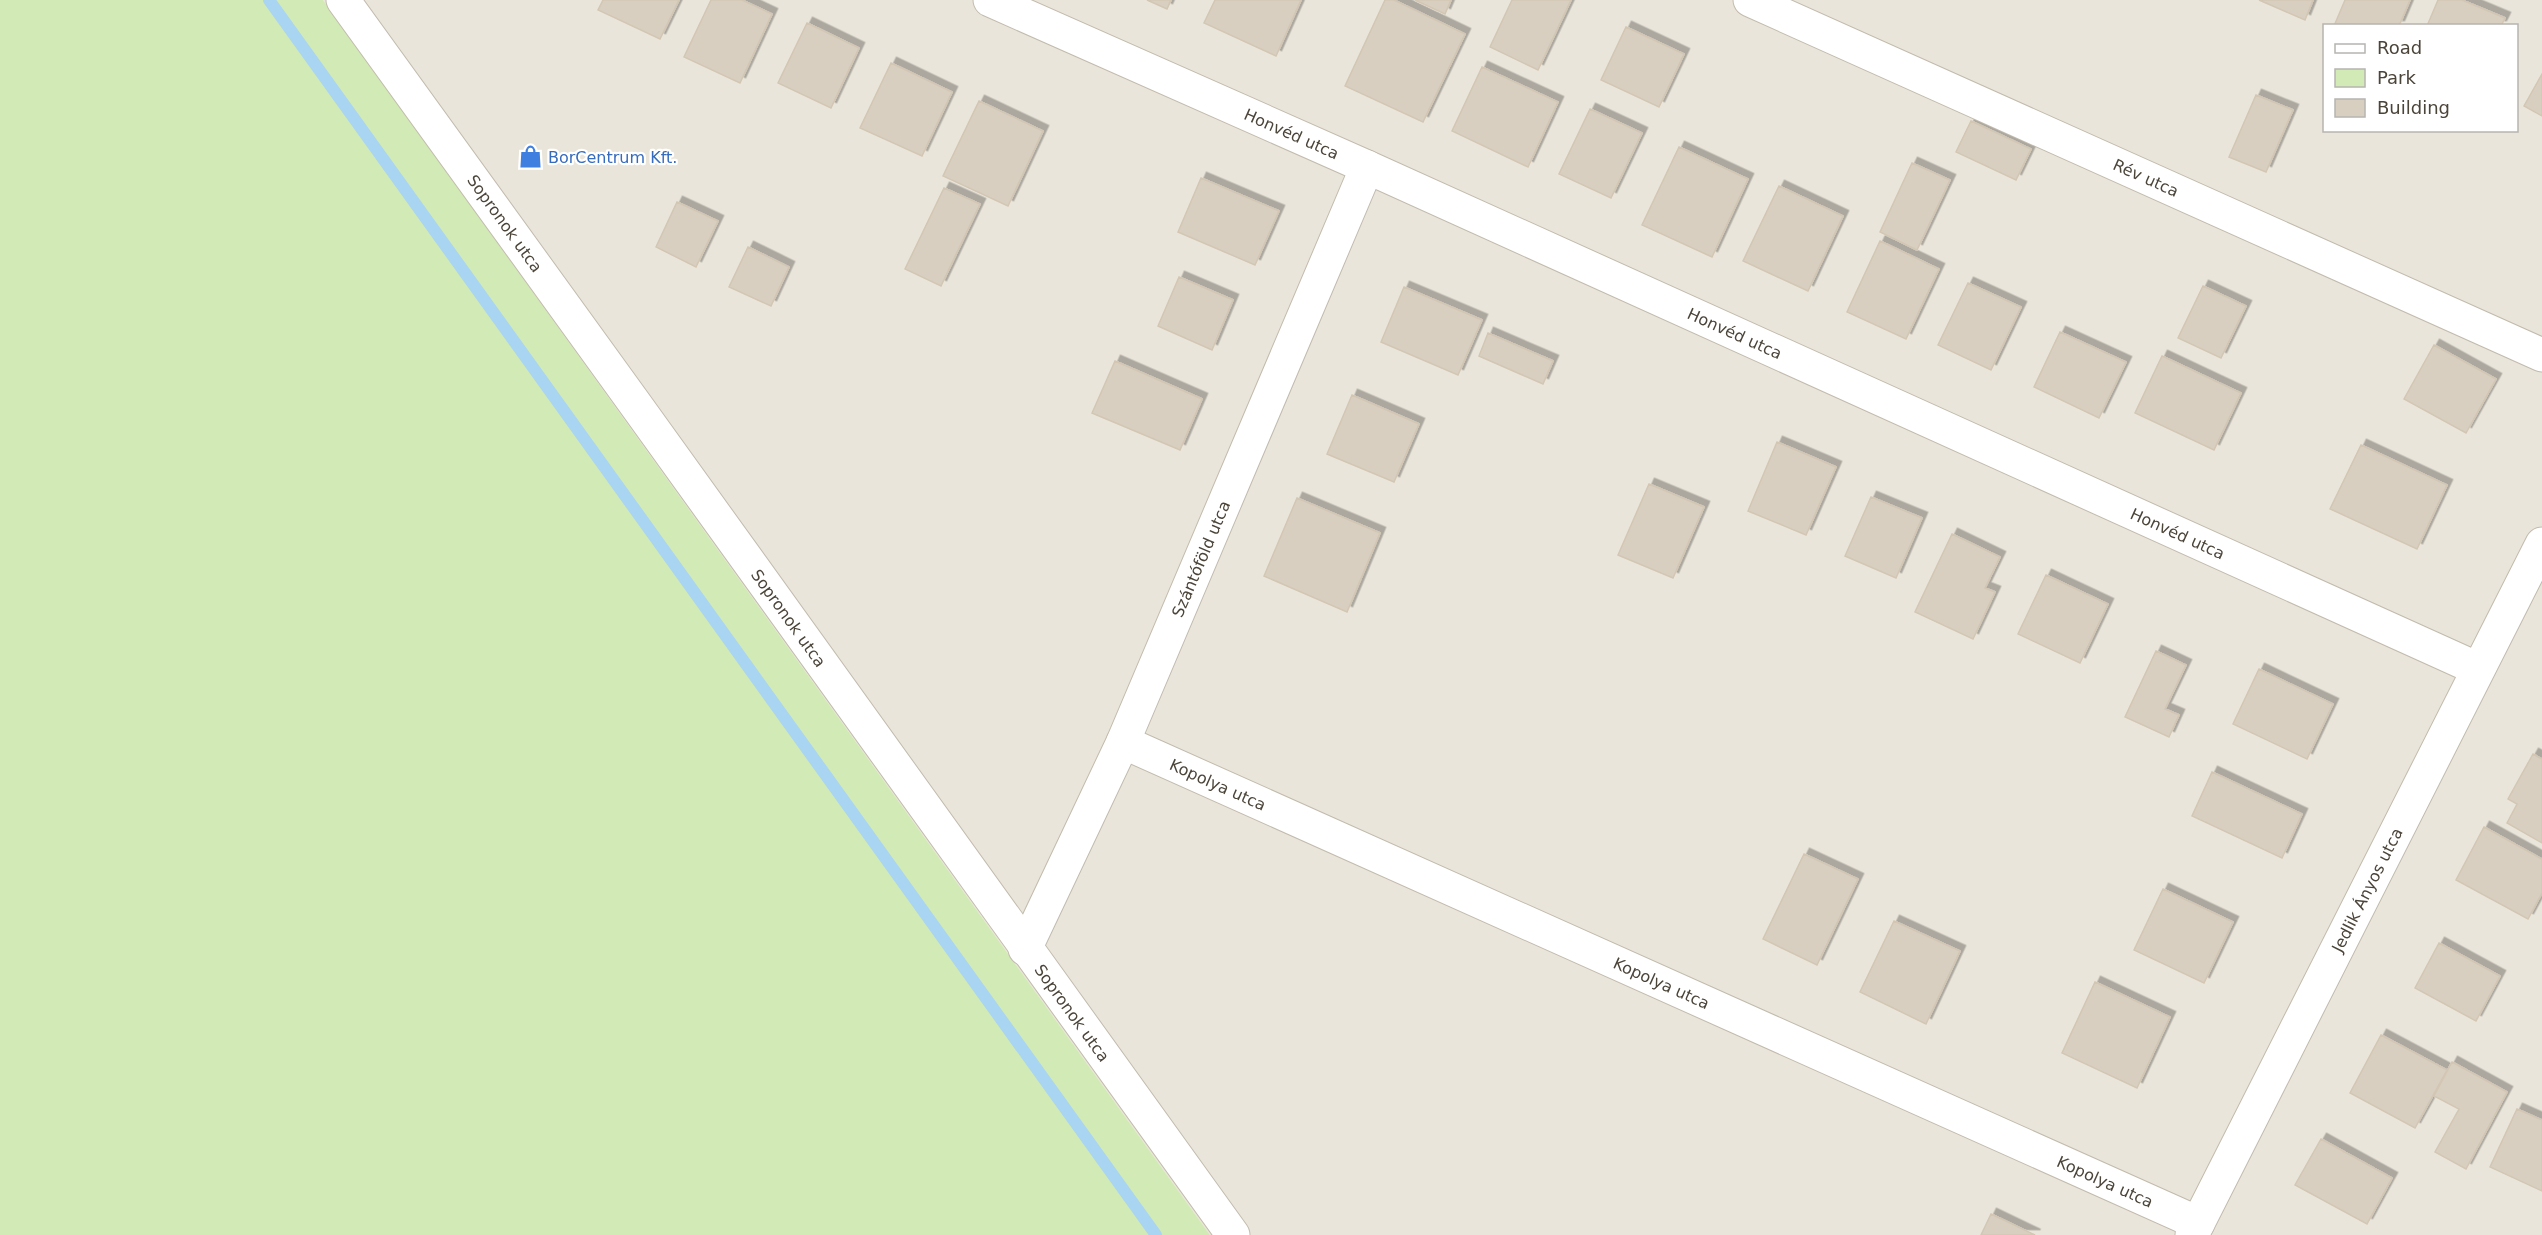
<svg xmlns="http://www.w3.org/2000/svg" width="2542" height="1235" font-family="'DejaVu Sans',sans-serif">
<defs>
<filter id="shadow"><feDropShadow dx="5.5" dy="-5.5" stdDeviation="0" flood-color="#0004"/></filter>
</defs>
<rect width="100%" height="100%" fill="#f6f3ec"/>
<path fill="#eae5da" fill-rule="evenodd" d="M323,0H2542V1235H1210ZM2324,26H2516V130H2324Z"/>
<path fill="#d2eab5" d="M0,0H323L1210,1235H0Z"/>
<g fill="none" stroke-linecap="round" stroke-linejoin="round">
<path stroke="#a9d4f2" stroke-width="12" d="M269,0L1156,1235"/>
</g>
<path fill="#d8cfc1" stroke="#d3c7b4" stroke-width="1.5" filter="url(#shadow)" d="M603,0H679L660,39L598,10Z
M711,0H742L772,14L740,83L684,57Z
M1147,0H1171L1167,9Z
M1215,0H1301L1276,56L1204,23Z
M1385,0H1394L1465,34L1423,122L1345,86Z
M1415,0H1451L1445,14Z
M1512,0H1571L1538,70L1490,47Z
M2259,0H2313L2305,20Z
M2345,0H2410L2399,26H2334Z
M2438,0H2462L2505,18L2501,26H2427Z
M807,23L859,48L831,108L778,83Z
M1626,27L1684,54L1659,107L1601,80Z
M891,63L952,92L922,156L860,128Z
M1482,67L1558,102L1528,167L1452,131Z
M2542,74V116L2524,106Z
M2256,95L2293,110L2266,172L2229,157Z
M979,101L1043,131L1008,206L943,176Z
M1590,109L1642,133L1611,198L1559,174Z
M1971,121L2031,149L2016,180L1956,152Z
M1679,147L1748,179L1712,257L1642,225Z
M1912,163L1950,180L1917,250L1880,232Z
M1201,178L1279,211L1255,265L1178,232Z
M1779,186L1843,216L1808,291L1743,261Z
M944,188L980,204L941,286L905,269Z
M677,202L718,221L696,267L656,247Z
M1880,241L1939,269L1906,339L1847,312Z
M748,247L789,267L771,306L729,287Z
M1179,277L1233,300L1212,350L1158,326Z
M1968,283L2021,307L1991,370L1938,345Z
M2203,286L2246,306L2221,358L2178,338Z
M1404,287L1482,320L1458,375L1381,342Z
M2060,332L2126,362L2099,418L2034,387Z
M1488,333L1553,361L1543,384L1479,356Z
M2434,345L2496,379L2466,433L2404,399Z
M2162,356L2241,393L2214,450L2135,413Z
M1115,361L1202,399L1180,450L1092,413Z
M1352,395L1419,424L1394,482L1327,454Z
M1777,442L1836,467L1806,535L1748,511Z
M2361,445L2447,485L2417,549L2330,509Z
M1649,484L1704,507L1673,578L1618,555Z
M1871,497L1922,518L1896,578L1845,556Z
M1297,498L1380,533L1347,612L1264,576Z
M1952,534L2000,557L1985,588L1995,592L1973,639L1915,612Z
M2046,575L2108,604L2080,663L2018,634Z
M2156,651L2186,665L2165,709L2179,715L2169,737L2125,717Z
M2259,669L2333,704L2307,759L2233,724Z
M2533,754L2542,759V843L2507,823L2517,804L2508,799Z
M2212,772L2302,814L2282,858L2192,816Z
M2484,827L2542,859V893L2528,919L2456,880Z
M1804,854L1858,879L1817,965L1763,939Z
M2163,889L2233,922L2204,983L2134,950Z
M1894,921L1960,951L1926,1024L1860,992Z
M2439,943L2500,976L2476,1021L2415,988Z
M2095,982L2170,1017L2137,1088L2062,1053Z
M2381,1035L2447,1070L2415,1128L2350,1093Z
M2452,1062L2507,1092L2466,1169L2435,1152L2459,1109L2434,1096Z
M2517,1109L2542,1120V1191L2490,1167Z
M2321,1139L2392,1178L2367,1224L2295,1185Z
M1991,1214L2035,1235H1981Z"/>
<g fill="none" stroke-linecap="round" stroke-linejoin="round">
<defs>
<g id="minor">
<path id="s1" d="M343,0C642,410 935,825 1233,1235"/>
<path id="s2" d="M990,0L1367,167L2478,669"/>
<path id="s3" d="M1750,0L2542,355"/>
<path id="s4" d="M1123,742L2198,1223"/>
<path id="s5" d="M1025,949L1123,742L1367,167"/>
<path id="s6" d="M2192,1235L2542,544"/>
</g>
</defs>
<use href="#minor" stroke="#c2bbae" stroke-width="35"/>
<use href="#minor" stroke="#fff" stroke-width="33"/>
</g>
<defs>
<symbol id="shop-bare" viewBox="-9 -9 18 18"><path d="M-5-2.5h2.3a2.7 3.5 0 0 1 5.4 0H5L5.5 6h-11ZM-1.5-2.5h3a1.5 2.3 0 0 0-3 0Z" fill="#3f7fe0" stroke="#fff" stroke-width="2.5" paint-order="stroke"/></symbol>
</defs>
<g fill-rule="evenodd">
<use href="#shop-bare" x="514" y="140" width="33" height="33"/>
</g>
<g text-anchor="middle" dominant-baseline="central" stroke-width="4.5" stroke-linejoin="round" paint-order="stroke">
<g font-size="16" fill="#4b4439" stroke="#fff">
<text stroke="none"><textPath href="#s2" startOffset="330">Honvéd utca</textPath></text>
<text stroke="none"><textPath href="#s3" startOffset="434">Rév utca</textPath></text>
<text stroke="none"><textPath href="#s1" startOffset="276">Sopronok utca</textPath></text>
<text stroke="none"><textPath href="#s2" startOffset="816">Honvéd utca</textPath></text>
<text stroke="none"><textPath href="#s2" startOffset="1302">Honvéd utca</textPath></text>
<text stroke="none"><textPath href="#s5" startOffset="428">Szántóföld utca</textPath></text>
<text stroke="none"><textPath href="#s1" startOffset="762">Sopronok utca</textPath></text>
<text stroke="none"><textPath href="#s4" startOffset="104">Kopolya utca</textPath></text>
<text stroke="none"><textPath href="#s6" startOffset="387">Jedlik Ányos utca</textPath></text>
<text stroke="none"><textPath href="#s4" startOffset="590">Kopolya utca</textPath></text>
<text stroke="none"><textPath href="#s1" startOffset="1248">Sopronok utca</textPath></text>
<text stroke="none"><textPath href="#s4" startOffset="1076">Kopolya utca</textPath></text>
</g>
<g font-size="16" fill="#366cbe" stroke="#fff" text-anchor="start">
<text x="548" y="157">BorCentrum Kft.</text>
</g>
</g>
<rect x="2323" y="24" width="195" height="108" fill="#ffffff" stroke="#b7b4b0" stroke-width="1.5"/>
<rect x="2335" y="44" width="30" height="9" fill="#ffffff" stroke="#b7b4b0" stroke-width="1.5"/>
<text x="2377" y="54" font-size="18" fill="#4b4439">Road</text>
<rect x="2335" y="69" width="30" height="18" fill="#d2eab5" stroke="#b7b4b0" stroke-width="1.5"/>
<text x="2377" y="84" font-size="18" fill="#4b4439">Park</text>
<rect x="2335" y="99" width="30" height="18" fill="#d8cfc1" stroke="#b7b4b0" stroke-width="1.5"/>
<text x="2377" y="114" font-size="18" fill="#4b4439">Building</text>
</svg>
